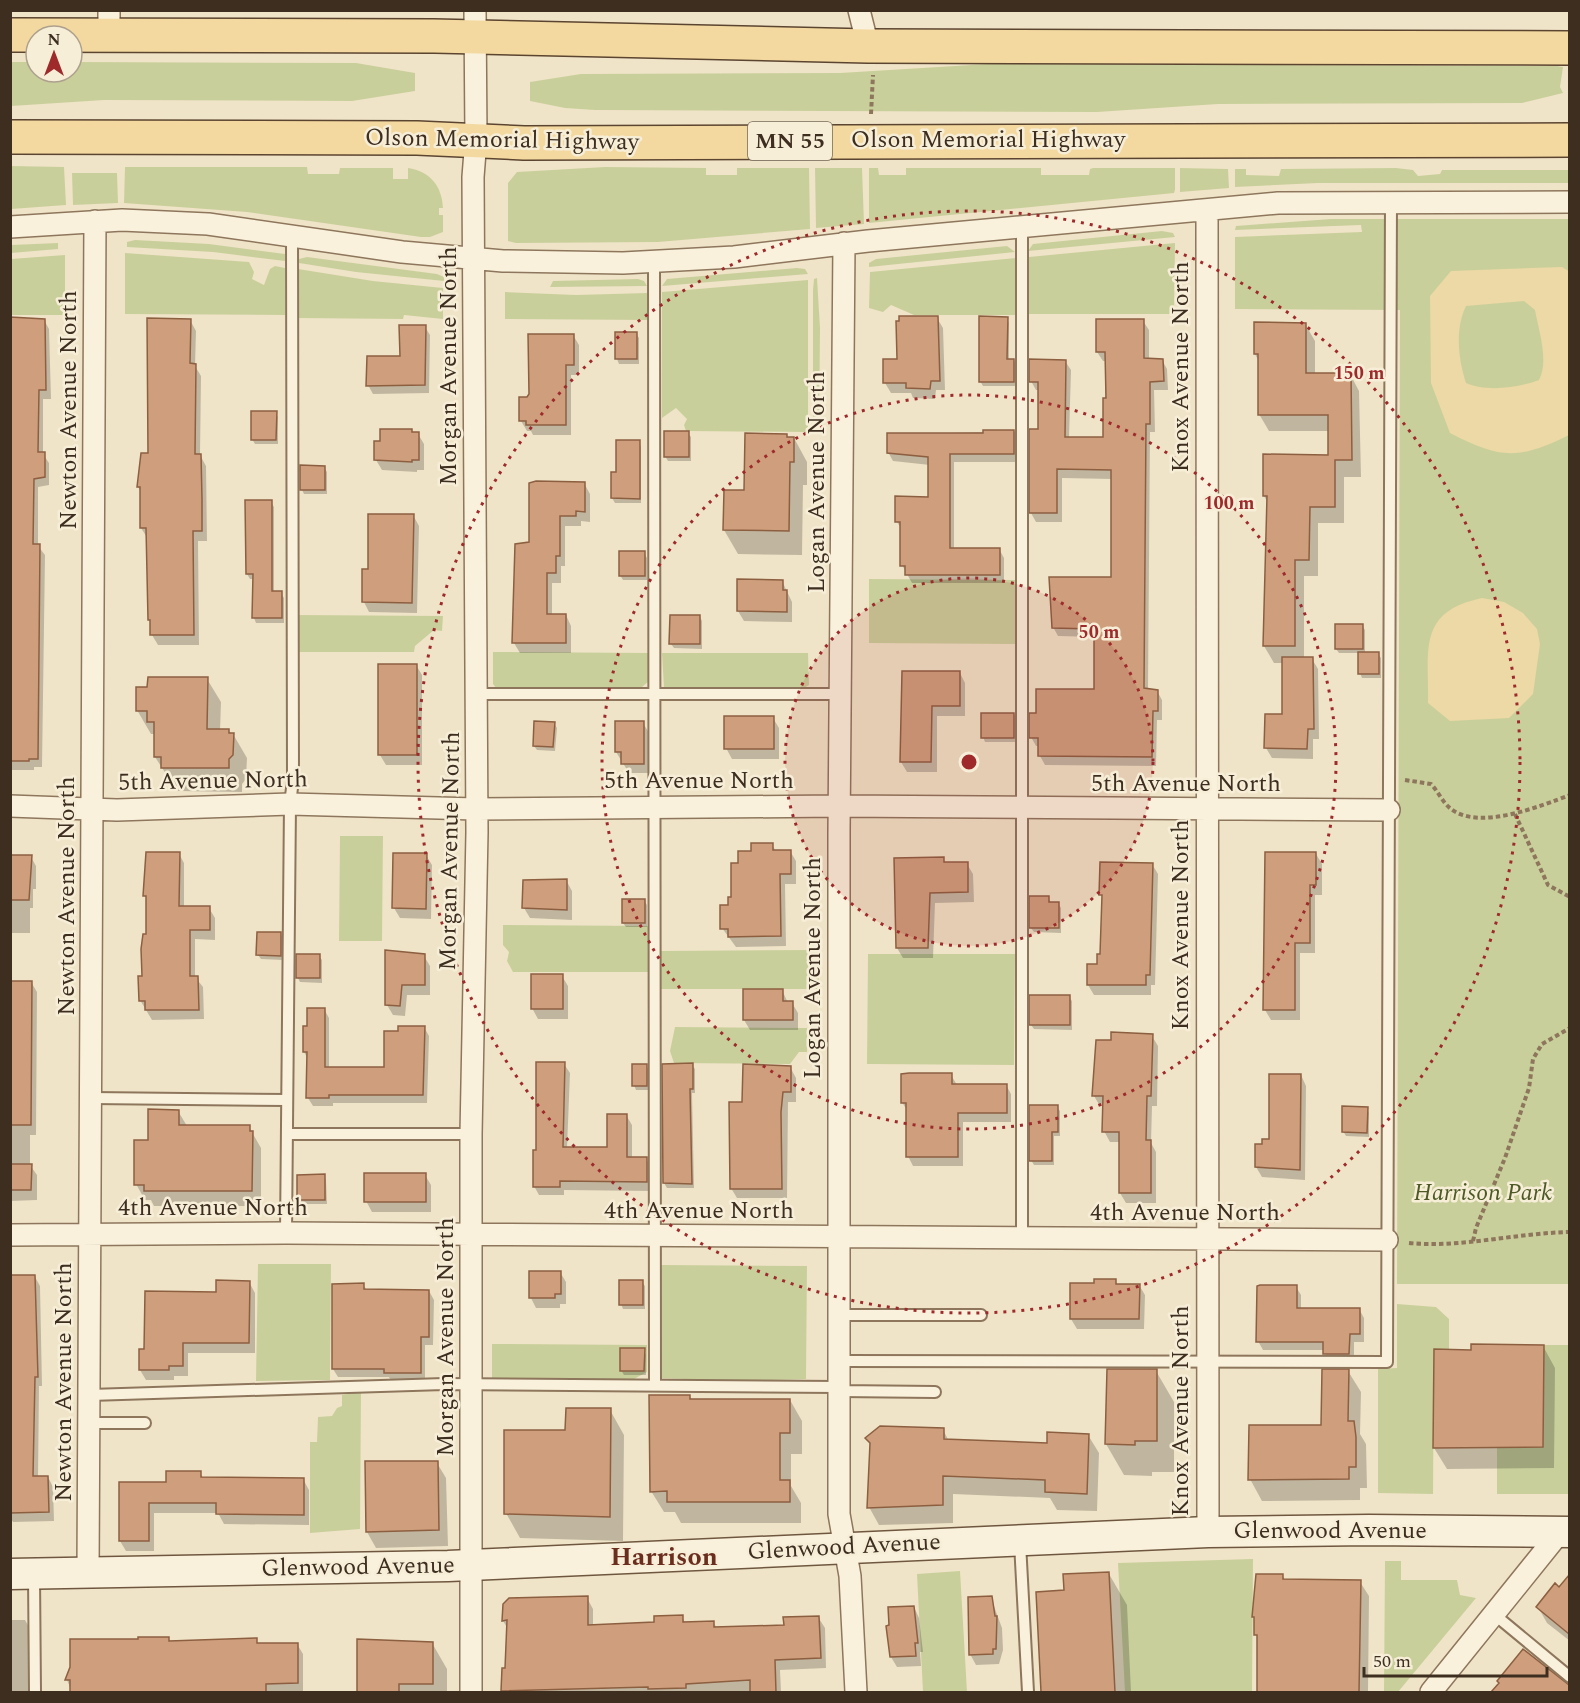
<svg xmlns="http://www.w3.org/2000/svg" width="1580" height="1703" font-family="Spectral,serif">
<rect width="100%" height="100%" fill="#f0e4c8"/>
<path fill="#c9cf9b" d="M11,62H36V72H72V62L356,63L415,73V91L352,101L104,100L11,106Z
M988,64L1557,66L1563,67L1560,87L1563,93L1522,103L1218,104L1097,112L595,110L565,108L530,101V82L581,74L840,73Z
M11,166L64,167L66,205L11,209Z
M125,167H307L308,174H339L340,168H393V179H408V168C430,171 442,186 443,208H439V215H443V232L430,237H421L247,212L124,203Z
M605,167L706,168V175H737V168H809L810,229L658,242L516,243L508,241V183L517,172Z
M815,168H862L864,224L816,228Z
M869,168H878L879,175H906V168H1041V175H1089L1090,169L1093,168H1175V190L1174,193L869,223Z
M1180,168L1228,169L1229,188L1180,192Z
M1396,168L1413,170L1418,176L1440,174L1442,170H1569V183H1318L1235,187V169H1246V175L1279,176L1281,169Z
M72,173H117L118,203L73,205Z
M1331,219H1569V1284H1397L1400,310L1235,309V237L1362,232L1361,225L1235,230L1236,226Z
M1162,231L1173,233L1175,237L1028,251L1033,244Z
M135,240L209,244L285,254V261L213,252L127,247V242Z
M58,243V249L11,253V245Z
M1175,243L1174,314H1029V257Z
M1007,246L1015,252L869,267V263L876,259Z
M125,253L249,262L254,272L252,279L264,285L270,269L275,266L285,268V315L125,314Z
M65,255V315H11V259Z
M307,257L437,274L444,277V281L356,272L299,263V259Z
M1016,258L1015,315H914L891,305L883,312L869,308L870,272Z
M797,268L805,269L808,274L662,286L667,279Z
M298,269L373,281L443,288V319L404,315L403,319L297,318Z
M817,278L820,328L819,431L813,432V290L814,279Z
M638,279L644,281L647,286L550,287L553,281Z
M808,280V432L686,431L684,425L687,419L676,408L662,418V292Z
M505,292L576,295L647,293L648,320L505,319Z
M869,579L1015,580V644L869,643Z
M297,615L443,616L442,631L434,630L415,646L414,652H296Z
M493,652L649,653V681L642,687L633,688H496L493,684Z
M662,653H808L809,685L802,689L664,688Z
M340,836H383L382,941H339Z
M503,925L648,926L649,972H513L507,961L509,952L503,945Z
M818,950L819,989H661V951Z
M868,954H1015L1014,1065L867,1064Z
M675,1027L807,1028V1052H799L790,1064L674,1063L670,1051Z
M258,1264H331L330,1380L256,1381Z
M661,1265L807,1266L806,1379L731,1381L662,1378Z
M1397,1304L1436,1307L1449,1319V1350H1434L1433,1494L1378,1493V1369L1397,1368Z
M492,1344L647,1345V1372L634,1379L492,1380Z
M1544,1345H1569V1494H1497V1446H1543Z
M361,1392L360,1529L310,1533V1442H317L318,1417L332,1416L337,1408L342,1406V1395Z
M1253,1559L1252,1692H1125L1118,1563Z
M1385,1561H1401V1580H1457L1460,1595L1476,1598L1398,1692H1384Z
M960,1571L967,1692H923L917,1574Z"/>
<path fill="#ecd9a5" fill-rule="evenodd" d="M1562,267L1570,272L1569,435C1519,460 1500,459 1450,433L1431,383L1430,296L1451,271ZM1524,301L1535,310C1539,332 1549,361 1539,380C1518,388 1486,392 1466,383C1458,359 1455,328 1466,306Z
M1482,598L1504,602L1523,613L1537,629L1540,644L1533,694L1509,718L1450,721L1428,703C1429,649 1417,612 1482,598Z"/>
<path fill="#0003" d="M937,318L943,328L945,390H936L935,399L913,398L911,393H891L885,383L898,361Z
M1007,318L1009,323V360H1014L1016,365V386H983L980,381Z
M10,319L44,320L49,329L51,399H43V454L49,463V485L38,487V546L45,555L42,767H34V770H10Z
M190,320L196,331L195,366L201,376L200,455L206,466L207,541H198L199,645H158L152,635L148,539L141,528L142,493L138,487Z
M1143,321L1149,330V360H1162L1167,369L1168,390H1154L1155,432H1150L1148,690L1157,691L1162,700V720H1157L1156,766L1045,765L1040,756V746H1036L1031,737L1038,714L1095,690L1096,637L1058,636L1053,627L1113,579L1112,479L1062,478V522H1036L1031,513L1039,431L1040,390H1036L1031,381L1065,361L1071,370L1069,438L1104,439L1106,361H1103L1097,352Z
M1255,324H1305L1315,341V374H1350L1359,391L1361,477H1344V523H1318V576H1304V659H1312L1318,669L1319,739H1313V759L1272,758L1266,748V715H1283V663H1274L1264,646L1268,503L1264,496L1330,456V431H1269L1259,414V362L1255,354Z
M425,327L430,335L429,393L373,394L368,385L402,357Z
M636,333L639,338V364H619L617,359Z
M573,335L579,345V375H571V435H533L531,431H527L521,421L528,398Z
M276,413L278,417V444H255L252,439Z
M1014,431L1019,440V462H954V549H999L1004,558V583H912L902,565V530L897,522L930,498V465L893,461L888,452V435Z
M688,433L691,437V461H668L665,456Z
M413,434H418L424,444V470H417V472L382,470L376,460Z
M788,438H794L807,462V485H803L802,555L738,554L724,530L746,492Z
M639,442L641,447V503H615L612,498L617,474Z
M324,467L327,472V494H304L302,490Z
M584,483L590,494V522L581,521V526H565V566H561V583H552V615H566L571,626V653H520L514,643L530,543Z
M271,502L274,507V593H281L284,598V623H256L254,618V579H250L247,574Z
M413,515L419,526L417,613L369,612L364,602L369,571Z
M644,553L647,558V580H623L620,575Z
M782,581L792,602V622L744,621L738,611Z
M700,617L702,621V649L674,648L671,644Z
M1362,625L1365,630V654H1378L1381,658V678H1362L1360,673V653H1339L1336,649Z
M416,665L422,675V765H386L380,755Z
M903,672L960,673L965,683V716H937V772H907L901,762Z
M207,679L221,702L220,731H228L233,734L247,758L246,779L242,784V792L177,791L155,757L156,734H151L137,710Z
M1014,714L1016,719V742H985L983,737Z
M773,718L779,728V759H732L726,748Z
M554,723L557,728L555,751L537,750L534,746Z
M643,723L649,733V773H629L616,752Z
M772,845L776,851H790L796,861V884H785L786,946L736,947L722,928L733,899L740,865L753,853Z
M179,854L184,863V907L209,908L215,918V940L195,939V977L203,987L204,1019L152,1020L140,1000L147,935L145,868Z
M1316,854L1322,864V895H1315V953H1300V1020H1271L1265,1010Z
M426,855L432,865L431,919L400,918L394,908Z
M10,856L31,857L36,866V889H33V908H30V933H10Z
M943,859L946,864H967L973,874L974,902L935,903L933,958H903L897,948Z
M1152,864L1158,874L1155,985H1151V995H1094L1088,985V965H1099L1101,956L1103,899L1101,894Z
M566,880L572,891V920L530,918L524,908Z
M1048,897L1051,903H1058L1061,908V933L1034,932L1031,928Z
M644,900L647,905V927H626L623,923Z
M280,933L283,938V960L261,959L258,955Z
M387,951L424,956L430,966V995H407L405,1016L393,1015L387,1005Z
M319,956L322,960V983L300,982L298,978Z
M562,976L568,986V1019H538L532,1008Z
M10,981L31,982L37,992L36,1135H30V1165L37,1175V1200L10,1201Z
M782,990L788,1003H792L798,1013V1030H750L744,1020Z
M1069,997L1072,1001V1030L1034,1029L1031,1025Z
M324,1009L329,1018V1069H385L400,1032L424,1027L429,1036L427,1103H333V1106H313L308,1098V1059L304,1052L309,1028Z
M1152,1036L1158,1046L1157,1106H1152L1151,1143L1156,1152V1203H1126L1120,1193V1142H1110L1104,1131V1106H1100L1094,1096L1112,1042Z
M564,1064L570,1073L567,1148H609L626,1115L632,1125V1159H646L652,1168V1191L564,1190V1195H539L534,1186Z
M692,1065L695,1069V1093H692L694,1188H667L664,1183Z
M646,1066L649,1070V1090H636L634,1085Z
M790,1067L796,1078V1102H788L787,1198H737L731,1188L744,1103Z
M951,1075L957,1085H1006L1011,1094V1122H963V1166H913L908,1156V1112L902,1102Z
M1301,1075L1306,1086L1305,1180L1262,1177L1256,1167L1264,1146L1271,1140Z
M1057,1107L1060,1111V1136H1054V1165H1034L1031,1160Z
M1367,1108L1369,1113V1137L1346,1136L1343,1131Z
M178,1111L187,1126L249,1127L261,1148V1206H154L151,1200H145L136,1184L149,1142Z
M425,1175L431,1185V1212H372L366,1201Z
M324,1176L326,1180L327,1204H301L298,1200Z
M560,1272L566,1282V1304H560V1308H536L531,1298Z
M10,1277H35L40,1286L42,1386H39L38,1477H48L53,1487L54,1521L13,1522L10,1518Z
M1115,1280L1117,1285H1139L1145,1295L1144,1329H1077L1071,1319L1096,1285Z
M249,1282L255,1293V1353H188V1376H174V1380H146L140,1370V1350H146L217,1293Z
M642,1282L645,1286V1309H623L621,1304Z
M363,1285L367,1290L429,1291L434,1300L433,1345H425V1381H391L389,1377H338L333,1369Z
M1296,1287L1301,1295V1310L1359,1309L1364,1318V1342H1354V1363H1329L1324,1350H1263L1258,1341Z
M1543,1346L1555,1368L1554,1468L1447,1469L1434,1448L1472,1351Z
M644,1350L646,1355V1375H624L621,1370Z
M1156,1371L1174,1402V1472H1152V1476L1124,1475L1106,1444Z
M1348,1371L1361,1392L1360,1434L1366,1444L1367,1488H1360V1500L1262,1501L1250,1479L1322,1427Z
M689,1396L692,1400H790L802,1421V1454H791V1486L801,1503V1523H681L675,1512H664L651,1491Z
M610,1410L624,1435L623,1541L520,1538L506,1513L567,1431Z
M943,1430L949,1441L1048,1445L1088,1435L1099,1453L1097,1511L1057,1510L1050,1498L953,1494V1523L879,1525L869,1507L871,1447L867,1439Z
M367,1462L437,1463L446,1478L448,1546L376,1548L367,1532Z
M200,1473L204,1479H303L309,1490V1525L224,1524L218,1513H154V1551H126L120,1541V1483H168Z
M1109,1574L1127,1605L1131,1692H1042L1037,1593L1065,1592Z
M1283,1576L1285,1580L1360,1582L1369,1596L1368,1692H1256L1259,1691V1639L1254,1617Z
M1570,1577V1641L1547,1623L1538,1607Z
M587,1598L593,1609V1626L655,1624L682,1617L686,1624L713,1622L717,1628L785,1626L818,1617L825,1628L826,1668L780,1670L781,1692H504L508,1629L503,1621Z
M991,1598L1002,1628L1003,1650L999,1664L976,1665L970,1654Z
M914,1607L919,1618L923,1652H920L921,1666L897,1667L891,1657Z
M10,1620H25L34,1636V1661H28V1692H10Z
M168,1638L170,1642L256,1640L258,1644H297L303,1654V1692H72L67,1680Z
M358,1641L432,1643L447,1669V1692H358Z
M1523,1651L1570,1687V1692H1492Z"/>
<path fill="#cf9f7d" stroke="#8d5f41" stroke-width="1.5" d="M899,316H938L940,381H931L930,389L906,388V383H883V359H897L896,321H899Z
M979,316L1008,317L1007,359H1014V382H979Z
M10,317L45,319L46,390H39L38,452H45V477L34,479L33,544H40L38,759H29V761H10Z
M147,318L191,319L190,363L196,364L195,454H201L202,499V531H193L194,635H150V620H148L146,528H140V487H137L141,453H148Z
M1096,319H1144V358L1163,359L1164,381L1150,382V424H1146L1144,688L1158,690V711H1153L1152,757L1038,756V738H1029V713H1036V689H1094V629L1052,628L1049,577H1111V470L1057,469V513H1029V429H1038V382H1029V359L1066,360L1065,437H1103V398H1106L1105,352H1096Z
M1254,322L1306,323V373H1351L1352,460H1335V507H1310L1309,560H1295V646H1263L1267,496H1263V454L1328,455V415H1258V354H1254Z
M399,325H426L425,385L366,386L367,356H400Z
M615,332H637V359H615Z
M528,334H574V365H566V425H526V421H519V397H527L529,394Z
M251,411H277L276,440H251Z
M380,429H412V432H419V460H412V462L374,460V441H380Z
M983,430H1014V454H950V548H1000V575H905V566H900V522H895V496L928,497V457L887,453V433H983Z
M664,431H689V457H664Z
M745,433L787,434V437H794V462H790L789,531L723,530L724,490H744Z
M616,440H640V499L611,498V472H616Z
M300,465L325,466V490H300Z
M536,481L585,482V512L576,511V516H560V556H556V573H547V614H566V643H512L515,544L529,542V483Z
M245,500H272V591H282V618H252L253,574H246Z
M368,514H414L412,603L362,602V569H368Z
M619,551H645V576H619Z
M737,579L783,580V590H787V612L737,611Z
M670,615H700V644H669Z
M1335,624H1363V649H1335Z
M1358,652H1379V674H1358Z
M1282,657H1313L1314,729H1308L1307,749L1264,748L1265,714H1282Z
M378,664H417V755H378Z
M902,671H960V706H932L931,762H900Z
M148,677H208L207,729H229V733H234L233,755L229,759V768H161V757H154V722H147V711H136V687H147Z
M981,713H1014V738H981Z
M724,716H774V749H724Z
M534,721L555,722L553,747L533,746Z
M615,721H644V764H621V752H615Z
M751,843H773V850H791V874H780L781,936L728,937V929H720V905H728V897H731V863H738V851H751Z
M146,852H180L179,906H210V930H190V976H198L199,1010H145V1001H139L138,976H142L141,949L143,934H146V896H143Z
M1265,852H1316V885H1310V943H1295V1010H1263Z
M393,853H427L426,909L392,908Z
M10,855H32L29,900H10Z
M944,857V862H968V892L930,893L928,948H896L894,858Z
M1100,862L1153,863L1150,975H1146V985H1087V964H1097V954H1100L1102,895H1099Z
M567,879V910L522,908L523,880Z
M1029,896H1049V902H1059V928H1029Z
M622,899H645V923H622Z
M257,932H281V956L256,955Z
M385,950L425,954V985H402L400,1006L385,1005Z
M296,954H320V978H296Z
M531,974H563V1009H531Z
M10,981H32L31,1125H10Z
M743,989H783V1001H793V1020H743Z
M1029,995H1070V1025H1029Z
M307,1008H325V1067H384V1031H398V1026H425L423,1095H329V1098H306L307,1052H303V1026H307Z
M1111,1032L1153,1034L1151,1096H1147L1146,1140H1151V1193H1119V1132H1102L1103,1096H1092L1096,1040H1111Z
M536,1062H565L563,1147H607V1114H627V1157H647V1182L560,1181V1187H533V1150H536Z
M693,1063V1089H690L692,1184L663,1183L662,1064Z
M632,1064H647V1086H632Z
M743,1064L791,1066V1092H783L781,1112L782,1189H730L729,1102H742Z
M909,1073H952V1084H1007V1113H958V1157H906V1103H901V1074Z
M1269,1074H1301L1300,1170L1255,1167V1144H1262V1139H1269Z
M1029,1105H1058V1132H1052V1161H1029Z
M1342,1106L1368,1107L1367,1133L1342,1132Z
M148,1109L179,1110V1125H250V1131H253L252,1191H144V1185H134V1140H148Z
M10,1164H32L31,1190H10Z
M364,1173H426V1202H364Z
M325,1174V1200H297V1175Z
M529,1271H561V1294H555V1298H529Z
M10,1275H35L38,1377H35L33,1476H48L49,1512L10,1513Z
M1094,1279H1116V1284H1140L1139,1319H1070V1283H1094Z
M216,1280L250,1281L249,1343H183V1366H169V1370H139V1349H144L145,1291L216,1292Z
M619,1280H643V1305H619Z
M364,1283V1289L429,1290V1337H421V1373H384V1369H332V1284Z
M1260,1285H1297V1308H1360V1334H1350L1349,1354H1323V1342H1256L1257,1286Z
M1471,1344L1544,1345L1543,1447L1433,1448L1434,1349L1471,1350Z
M620,1348H645L644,1371H620Z
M1107,1369H1157V1441H1135V1445L1105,1444Z
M1322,1369H1349L1348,1421H1354L1356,1437V1467H1349V1479L1248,1480L1249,1425H1321Z
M649,1395H690V1399H790V1433H780V1480H790V1502H667V1491L650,1492Z
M566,1408H611L610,1517L504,1514V1430H565Z
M880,1426L944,1428V1439L1047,1443V1432L1089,1434L1087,1494L1045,1492V1480L943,1476V1505L867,1508L870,1443L865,1438Z
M365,1461H438L439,1530L366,1532Z
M166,1471H201V1477L304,1478V1515L216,1514V1503H149V1541H119V1482H166Z
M1109,1572L1115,1692H1041L1036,1592L1064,1590L1063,1574Z
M1256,1574H1283V1579L1361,1580L1359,1692H1257V1635H1254V1617H1252Z
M1569,1575V1634L1536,1607L1555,1583L1559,1587Z
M588,1596V1625L654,1622V1616L683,1615V1622L714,1621V1627L784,1625L783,1617L819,1616L821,1658L775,1660L776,1692H750V1680L686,1684V1688L648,1689V1687L501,1691L502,1668H505L507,1620L502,1621L503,1604L509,1598Z
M992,1596L995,1616H997L996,1649H993V1654L969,1655L968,1597Z
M914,1606L918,1643H915L916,1656L890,1657L886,1626L889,1625L888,1607Z
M138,1637H169V1641L257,1638V1643H298V1683L266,1684V1692H70V1680H65L70,1667V1639H138Z
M357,1639L433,1642V1684H399V1692H357Z
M1523,1649L1569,1685V1692H1491L1499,1683L1497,1681Z"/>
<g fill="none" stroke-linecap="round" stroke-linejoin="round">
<defs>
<path id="lane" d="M654,262L655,1385
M477,694H841
M91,1098L287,1100
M287,1134H471
M286,1233L290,804L293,780L292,235
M1022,1237V227
M839,1315H981
M838,1361L1387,1362L1391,201
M839,1391L935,1392
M90,1395L444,1384L839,1387
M90,1423H145
M1020,1543L1028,1692
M34,1576L35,1692
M1495,1615L1570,1677"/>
<path id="street" d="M859,10L868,46
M109,35V10
M1207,210L1208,1532
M10,227L122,220L208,224L402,252L503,261L623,263L734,257L868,241L1278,203L1570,202
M844,243L839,832V1514L850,1576L856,1692
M10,806L117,810L290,804L476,809L839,806L1389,810
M10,1235L286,1233L1387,1240
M88,1572L95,221
M471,1692V1134L477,832L473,177L476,139L475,10
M1431,1692L1560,1532"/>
<path id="secondary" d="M10,1574L448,1566L1208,1532L1369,1530L1570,1532"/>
<path id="primary" d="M10,35L434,36L868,46L1570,48
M10,137L417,138L524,143L1570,140"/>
</defs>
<use href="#lane" stroke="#8d765c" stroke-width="14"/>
<use href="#street" stroke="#8d765c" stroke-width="24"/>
<use href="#secondary" stroke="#6f573f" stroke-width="33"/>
<use href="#primary" stroke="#5b4430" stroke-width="36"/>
<path stroke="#8d765c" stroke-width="4" stroke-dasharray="4.5 3" stroke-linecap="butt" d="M871,114L873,75
M1405,780L1431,784C1438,791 1443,803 1451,809C1480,831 1540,806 1570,795
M1515,814L1548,885L1570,897
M1473,1241L1476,1228L1505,1158L1529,1088L1533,1059L1542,1044L1570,1028
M1409,1243C1462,1248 1516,1233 1570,1232"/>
<use href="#lane" stroke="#faf1dc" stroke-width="10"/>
<use href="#street" stroke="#faf1dc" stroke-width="21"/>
<use href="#secondary" stroke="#faf1dc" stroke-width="30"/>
<use href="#primary" stroke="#f3d9a0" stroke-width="33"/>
</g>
<circle cx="969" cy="762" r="184" fill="#9e2a2b" fill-opacity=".12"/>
<g fill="none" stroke="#9e2a2b" stroke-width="3" stroke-dasharray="3 6">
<circle cx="969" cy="762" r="184"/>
<circle cx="969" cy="762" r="367"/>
<circle cx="969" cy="762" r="551"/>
</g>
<g text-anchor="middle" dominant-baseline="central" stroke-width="5" stroke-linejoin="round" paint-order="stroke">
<rect fill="#f7eed8" stroke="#756857" stroke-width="1.5" x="748" y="122" width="84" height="38" rx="4.5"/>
<g font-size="22" font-weight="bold" fill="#3d2e20">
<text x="790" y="141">MN 55</text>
</g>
<g font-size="24" fill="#3d2e20" stroke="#f7eed8">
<text transform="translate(502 140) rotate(1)">Olson Memorial Highway</text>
<text x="988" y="140">Olson Memorial Highway</text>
<text transform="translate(449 366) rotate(-90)">Morgan Avenue North</text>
<text transform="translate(1181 367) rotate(-90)">Knox Avenue North</text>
<text transform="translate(69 410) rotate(-90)">Newton Avenue North</text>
<text transform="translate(817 482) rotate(-90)">Logan Avenue North</text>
<text transform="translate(213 781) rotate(-1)">5th Avenue North</text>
<text x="699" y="781">5th Avenue North</text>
<text x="1186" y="784">5th Avenue North</text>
<text transform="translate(450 851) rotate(-89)">Morgan Avenue North</text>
<text transform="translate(67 896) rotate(-90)">Newton Avenue North</text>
<text transform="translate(1181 925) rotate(-90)">Knox Avenue North</text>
<text transform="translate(813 968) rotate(-90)">Logan Avenue North</text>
<text x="213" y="1208">4th Avenue North</text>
<text x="699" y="1211">4th Avenue North</text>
<text x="1185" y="1213">4th Avenue North</text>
<text transform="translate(446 1337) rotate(-90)">Morgan Avenue North</text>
<text transform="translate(64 1382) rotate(-90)">Newton Avenue North</text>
<text transform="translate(1181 1411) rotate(-90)">Knox Avenue North</text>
<text x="1330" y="1531">Glenwood Avenue</text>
<text transform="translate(844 1547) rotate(-3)">Glenwood Avenue</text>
<text transform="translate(358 1567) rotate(-1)">Glenwood Avenue</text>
</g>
<g font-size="24" font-style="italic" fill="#4d5a26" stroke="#f7eed8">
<text x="1483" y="1193">Harrison Park</text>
</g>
<g font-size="26" font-weight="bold" fill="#6b2e1e" stroke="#f7eed8">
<text x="664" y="1557">Harrison</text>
</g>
</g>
<circle cx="969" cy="762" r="9" fill="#9e2a2b" stroke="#f7eed8" stroke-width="3"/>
<g font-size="18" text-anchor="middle" font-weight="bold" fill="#9e2a2b" stroke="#f7eed8" stroke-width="5" stroke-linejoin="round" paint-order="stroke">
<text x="1359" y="379">150 m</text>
<text x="1229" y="509">100 m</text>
<text x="1099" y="638">50 m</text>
</g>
<rect width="1580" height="1703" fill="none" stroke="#3d2e20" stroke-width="24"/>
<g transform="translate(54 54)"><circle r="28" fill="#f7eed8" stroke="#ada18e" stroke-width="1.5"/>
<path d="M0-4.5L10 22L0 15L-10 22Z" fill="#9e2a2b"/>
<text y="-9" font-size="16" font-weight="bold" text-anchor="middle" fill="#3d2e20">N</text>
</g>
<path d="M1364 1667v9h183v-9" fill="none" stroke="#3d2e20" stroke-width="3"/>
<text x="1373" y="1667" font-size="18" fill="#3d2e20" stroke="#f7eed8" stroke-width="4.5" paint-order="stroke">50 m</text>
</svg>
